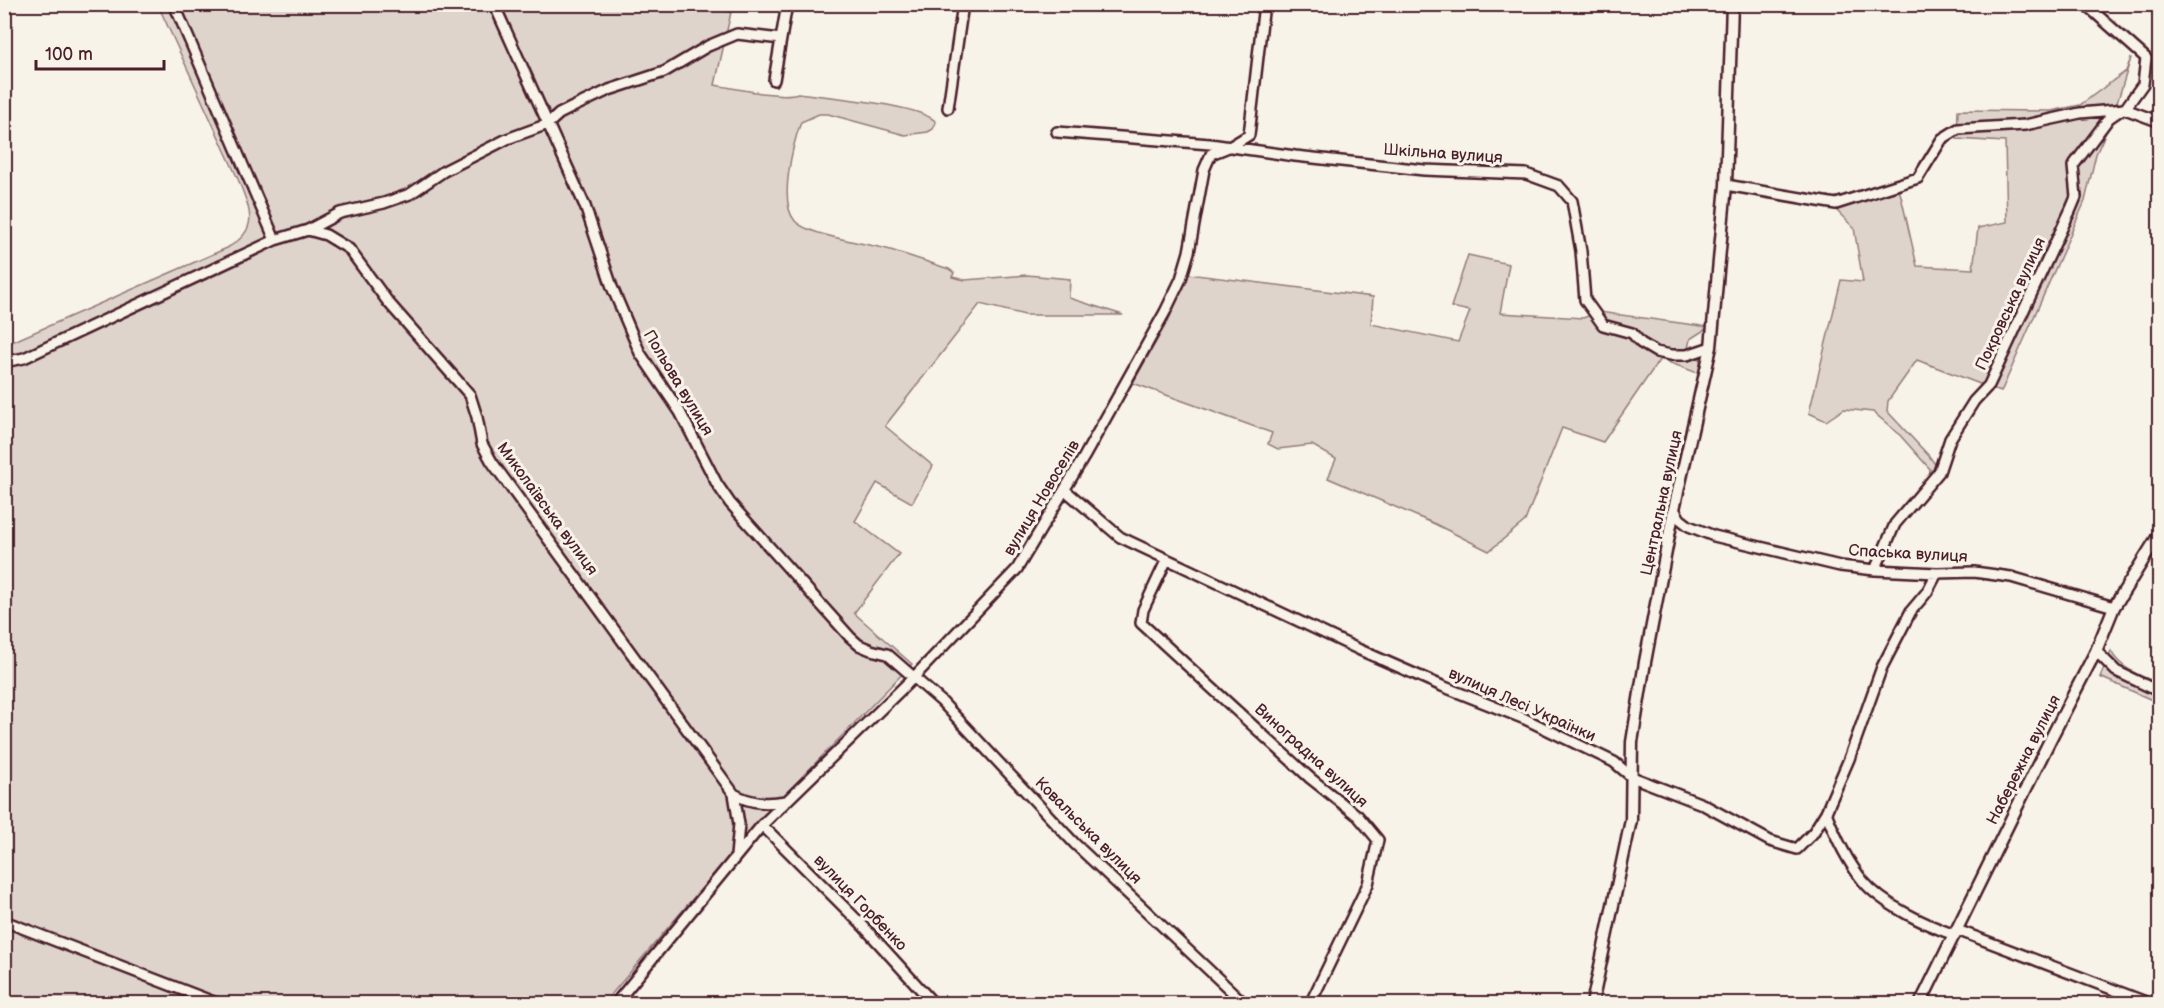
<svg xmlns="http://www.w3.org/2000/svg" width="2164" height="1008" font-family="'Balsamiq Sans',sans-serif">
<rect width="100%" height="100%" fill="#f7f3e8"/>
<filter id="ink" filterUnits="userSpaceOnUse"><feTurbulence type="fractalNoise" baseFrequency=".0167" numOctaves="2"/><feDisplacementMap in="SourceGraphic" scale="12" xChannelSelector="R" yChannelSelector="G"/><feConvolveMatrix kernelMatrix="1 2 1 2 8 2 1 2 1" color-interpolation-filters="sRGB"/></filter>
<g filter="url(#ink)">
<path fill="#ded4cc" stroke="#947a7c" stroke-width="1.5" d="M683,4L731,12L715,85C734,88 781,99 798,93C825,97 920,104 936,122L933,129L928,132L905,135L828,114H819L801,122C793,144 778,202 795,221C808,235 863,243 883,248C905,254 927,262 949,269L954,273L952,277L965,280L1027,275L1070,279L1069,298L1123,315H1025L980,304L885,426L933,466L912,503L877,483L855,521L899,554L854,613L912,664L757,823L604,1003L5,1004V345L227,248C261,229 250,210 238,179L158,5Z
M2131,58L2112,119L2096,154L2085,201L2001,392L1917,360L1888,401L1887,411L1929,456L1940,471L1895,533L1881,565L1870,564L1875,560L1929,477L1930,469L1898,433L1873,412L1844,409L1826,421L1809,413L1841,280L1863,282L1854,228L1838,212V197L1850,195L1896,181L1901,196L1917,266L1973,269L1978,228L2007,222L2005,142L1957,139L1958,110L2051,111L2080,105L2126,71Z
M1468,255L1509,264L1500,313L1583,318L1599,312L1709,327L1690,339L1688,349L1700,359V374L1660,359L1603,442L1562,428L1525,521L1489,551L1435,524L1328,478L1336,459L1312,445L1278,449L1268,444L1272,433L1133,383L1170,317L1188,274L1373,297L1371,324L1458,342L1470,311L1451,307Z
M2111,651C2119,668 2142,677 2159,683V703L2100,677Z"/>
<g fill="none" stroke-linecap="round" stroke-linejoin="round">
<defs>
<path id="minor" d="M494,4L585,206L612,287L640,353L680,412L717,484L730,503L850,637L859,645L871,650L887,654L941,701L1075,844L1245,1004
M2085,4L2146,58L2143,84L2125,109
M774,80L787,4
M948,108L963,4
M1057,132L1210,144L1295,156L1424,170L1526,174L1559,186L1572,201L1581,251L1585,300L1603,325L1632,333L1641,343L1656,352L1671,355H1687L1711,347
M1726,185L1836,204L1918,178L1942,139L1958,129L2025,125L2080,113L2125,109L2160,122
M308,230L326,235L349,249L388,302L470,395L477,417L482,444L492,462L734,794L739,824L736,856
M275,240L308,230L340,213L384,203L410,194L444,171L507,139L548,124L559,114L573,107L609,90L664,72L708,46L737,34L781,39
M4,362L24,358L275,240L174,4
M1065,490L1120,537L1360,650L1442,686L1525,719L1614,762L1632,777L1702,804L1770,841L1797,849L1813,833L1826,812L1849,759L1882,667L1911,611L1927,592L1937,573
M1674,509L1680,519L1689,526L1714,536L1840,566L1875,570L1937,573L1974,572L2011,577L2114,607
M1167,559L1143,610L1141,623L1310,778L1358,816L1378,840L1368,884L1310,1004
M1875,570L1895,524L1939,472L1950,439L1974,401L1989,385L2071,209L2076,197L2073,166L2109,118L2122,109
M2096,651L2116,671L2160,692
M734,794C752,804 767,804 786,801
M1826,812C1835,836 1847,861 1863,881C1883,905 1926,925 1955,935
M762,825L864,927L934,1004
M4,921L219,1004
M1957,930L2151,1004
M615,1004L762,825L914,677L1017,569L1084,457L1165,312L1181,279L1189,252L1204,170L1211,154L1231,146L1249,135L1264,4"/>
<path id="tertiary" d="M1592,1004L1631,820L1632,742L1645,662L1674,509L1711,347L1726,185L1732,4
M1920,1004L2050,740L2096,651L2114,607L2160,533"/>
</defs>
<use href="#minor" stroke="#4a1f2b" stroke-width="14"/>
<use href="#tertiary" stroke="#4a1f2b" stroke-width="15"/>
<use href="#minor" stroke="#f7f3e8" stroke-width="9"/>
<use href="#tertiary" stroke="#f7f3e8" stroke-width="10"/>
</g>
</g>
<g text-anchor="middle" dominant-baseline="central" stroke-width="6" stroke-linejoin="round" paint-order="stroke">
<g font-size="16" fill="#4a1f2b" stroke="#f7f3e8">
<text transform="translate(1443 154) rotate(4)">Шкільна вулиця</text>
<text transform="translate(2011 304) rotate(-65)">Покровська вулиця</text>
<text transform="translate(678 383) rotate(59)">Польова вулиця</text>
<text transform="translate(1042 498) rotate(-59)">вулиця Новоселів</text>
<text transform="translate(1662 503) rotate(-78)">Центральна вулиця</text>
<text transform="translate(547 509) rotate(54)">Миколаївська вулиця</text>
<text transform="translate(1908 554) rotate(3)">Спаська вулиця</text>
<text transform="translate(1522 705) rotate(24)">вулиця Лесі Українки</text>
<text transform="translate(1311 756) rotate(42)">Виноградна вулиця</text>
<text transform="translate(2024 760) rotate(-63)">Набережна вулиця</text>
<text transform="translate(1088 831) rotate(45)">Ковальська вулиця</text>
<text transform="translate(860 903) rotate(46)">вулиця Горбенко</text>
</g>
</g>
<rect width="2164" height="1008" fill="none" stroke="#f7f3e8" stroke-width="24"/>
<rect x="12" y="12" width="2140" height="984" fill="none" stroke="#4a1f2b" stroke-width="2" filter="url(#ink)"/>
<path d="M36 60v9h128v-9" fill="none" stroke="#4a1f2b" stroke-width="3"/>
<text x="45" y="60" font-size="18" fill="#4a1f2b" stroke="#f7f3e8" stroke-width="4.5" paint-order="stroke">100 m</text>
</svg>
